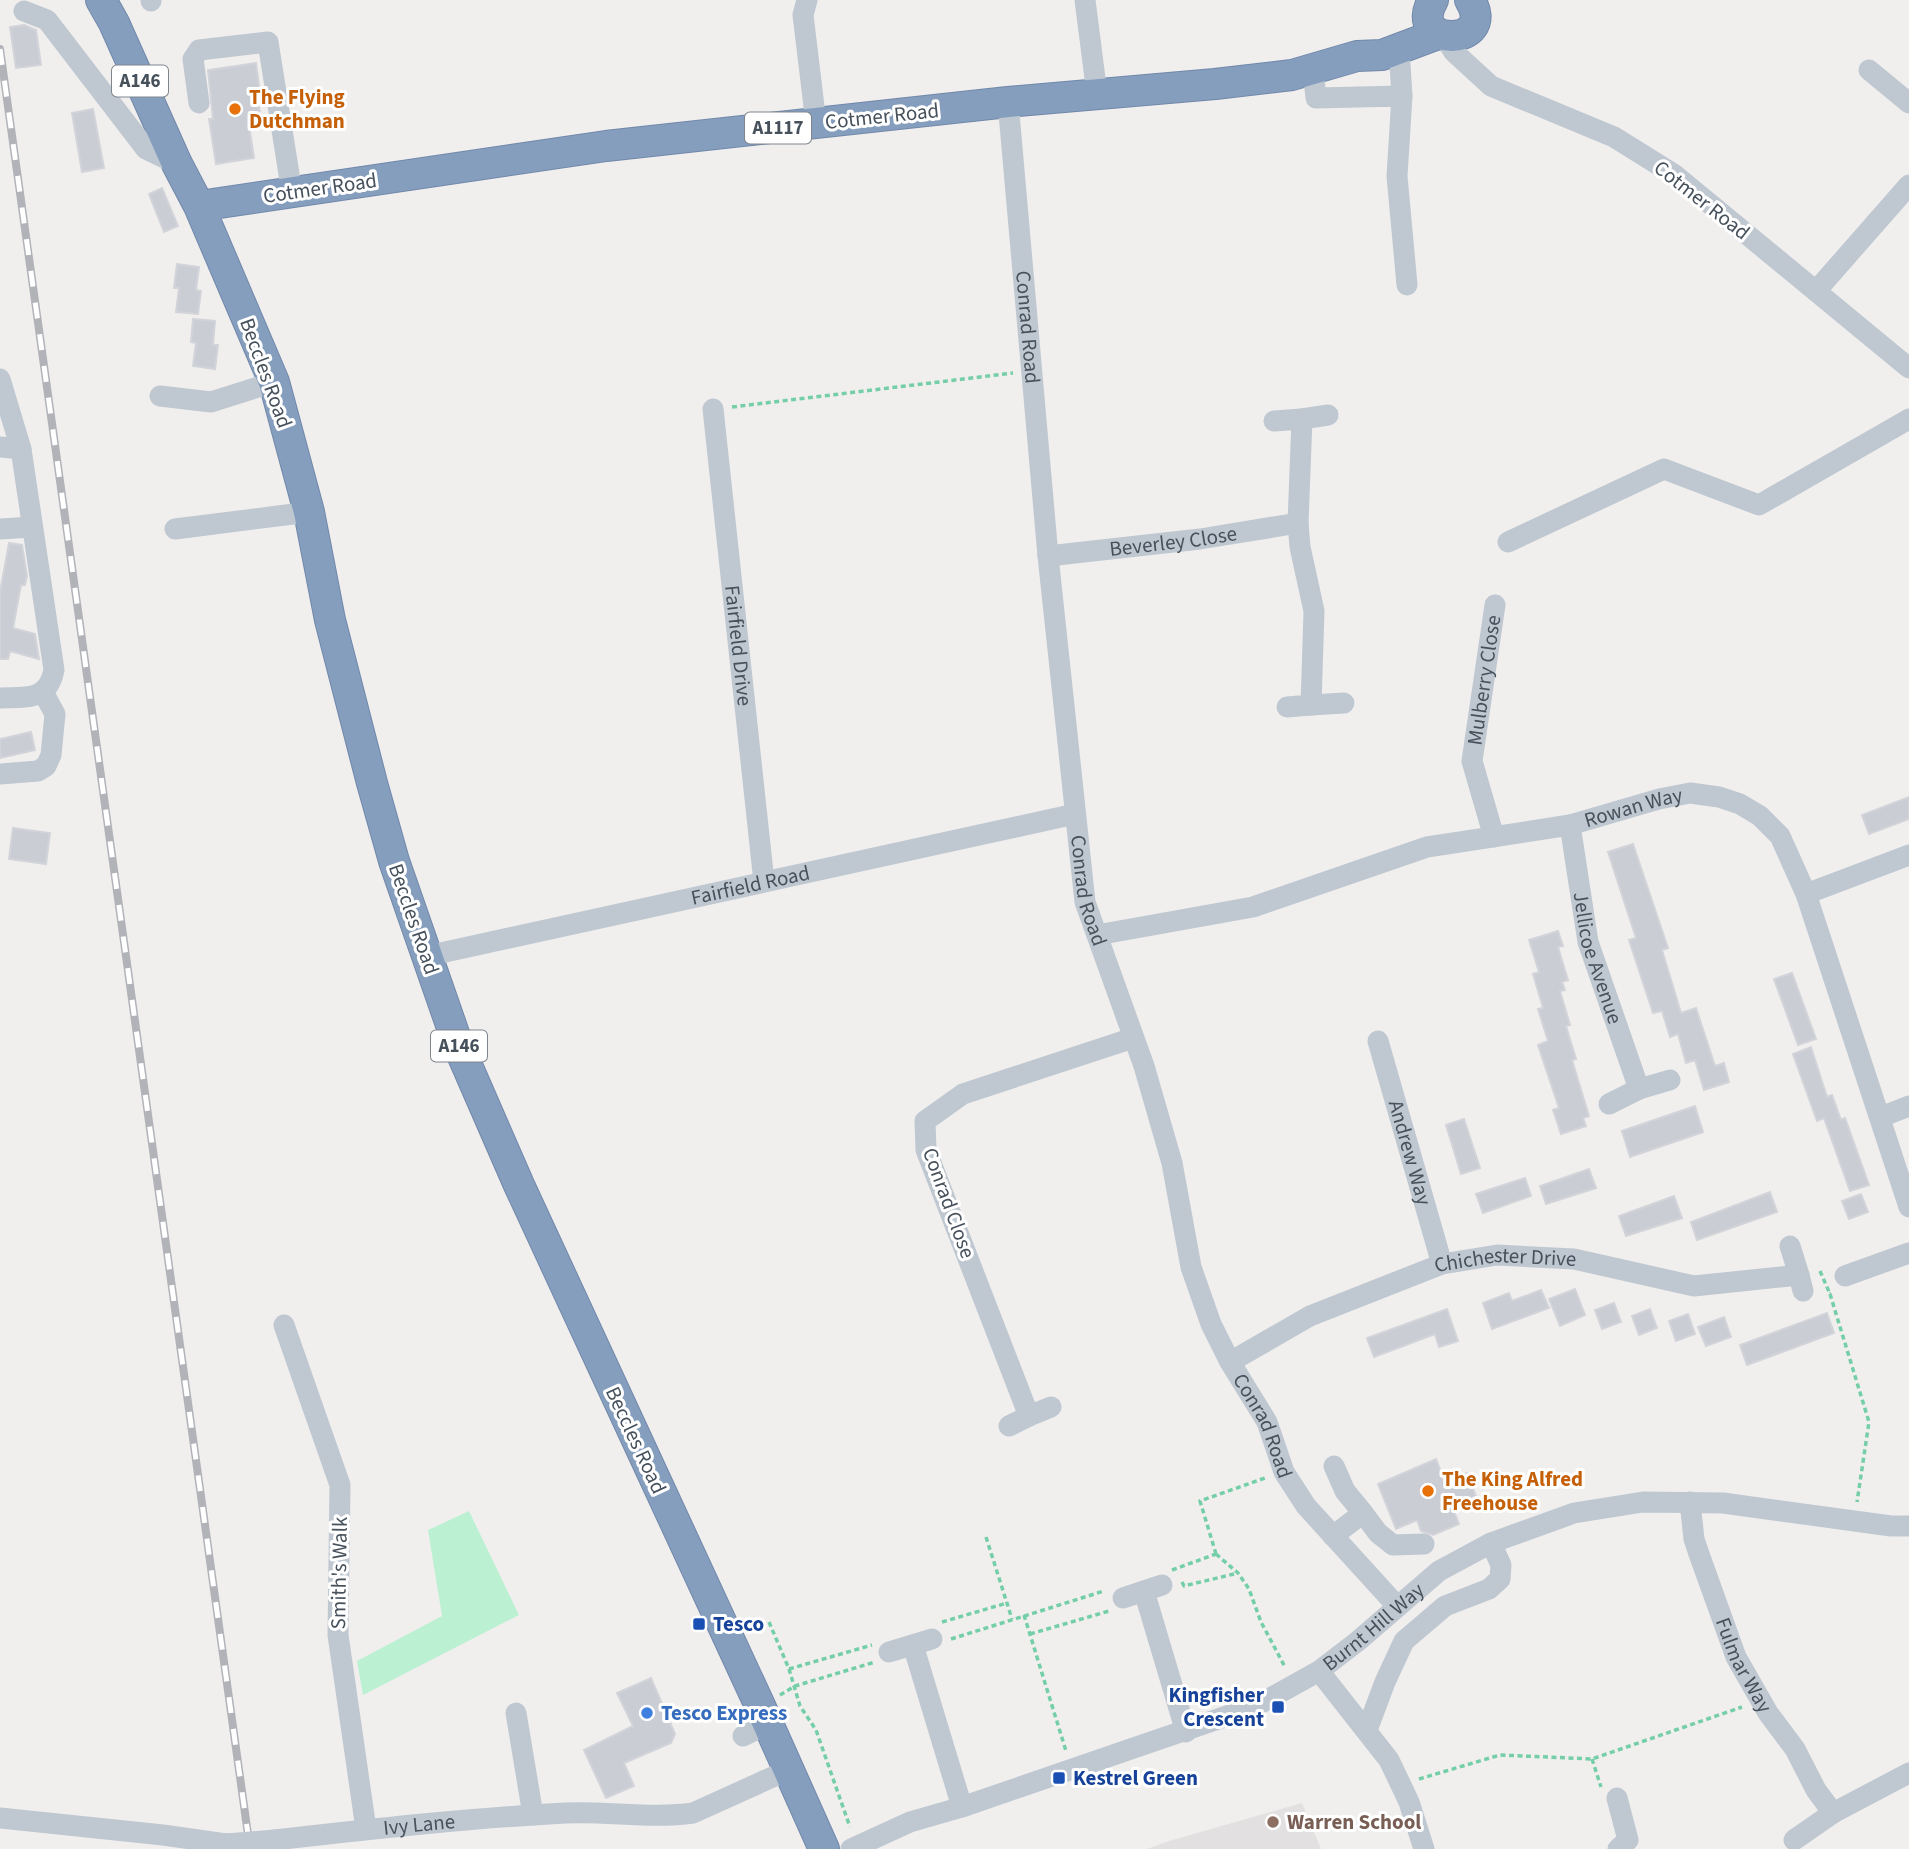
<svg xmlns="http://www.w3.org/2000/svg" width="1909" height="1849" font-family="'Source Sans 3',sans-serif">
<rect width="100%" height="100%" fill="#f1efee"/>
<path fill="#e2e0e0" d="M1302,1803L1321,1849H1147L1169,1841Z"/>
<path fill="#bcf0d3" d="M469,1511L519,1615L363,1695L357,1661L442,1616L428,1530Z"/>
<path fill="#cacdd4" stroke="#d2d4da" stroke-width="2" d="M24,25L36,30L41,65L16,68L10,27Z
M256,63L261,101L258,102L261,117L248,119L254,158L216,164L209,119H213L208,70Z
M93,109L104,168L82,172L72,113Z
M162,188L178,226L164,232L149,194Z
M177,264L199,267L196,290L201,291L198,314L176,312L179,288H174Z
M193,319L215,321L213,345H218L215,369L193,366L196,343L191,342Z
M9,543L22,545L27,576L25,585H21L13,628L35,634L39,659L10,651L8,659H0V592Z
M31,732L35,750L0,758V739Z
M1909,797V819L1869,834L1862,815Z
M13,828L50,833L46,864L9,859Z
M1633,844L1668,948L1662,950L1681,1013L1696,1008L1715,1066L1724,1063L1729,1082L1704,1090L1695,1060L1686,1063L1678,1034L1670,1037L1662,1011L1653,1013L1629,940L1636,938L1608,852Z
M1558,931L1563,946L1558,947L1568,980L1562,982L1565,990L1560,991L1570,1025L1566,1026L1576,1059L1572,1060L1589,1116L1583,1118L1586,1126L1561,1134L1553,1110L1559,1108L1538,1045L1548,1041L1538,1009L1543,1008L1533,974L1539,972L1529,940Z
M1792,973L1816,1039L1798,1045L1774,979Z
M1811,1047L1827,1097L1832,1095L1841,1120L1845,1118L1869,1185L1850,1191L1824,1118L1817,1121L1793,1054Z
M1695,1106L1703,1132L1630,1157L1622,1131Z
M1464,1119L1480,1168L1461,1174L1446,1125Z
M1589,1169L1596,1188L1546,1204L1540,1186Z
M1525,1178L1531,1196L1483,1213L1476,1194Z
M1770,1192L1777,1212L1697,1240L1691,1222Z
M1861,1194L1868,1212L1849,1219L1842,1201Z
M1674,1196L1682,1218L1626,1236L1619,1216Z
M1575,1289L1585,1315L1560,1326L1549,1299Z
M1541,1290L1549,1308L1492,1329L1483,1303L1509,1293L1512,1301Z
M1614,1303L1621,1322L1602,1329L1595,1310Z
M1447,1309L1458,1341L1439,1347L1435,1334L1374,1357L1367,1338Z
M1650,1309L1657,1328L1639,1335L1632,1316Z
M1827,1313L1834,1333L1747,1365L1740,1345Z
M1688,1314L1695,1334L1676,1341L1669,1321Z
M1724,1317L1731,1337L1706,1346L1698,1327Z
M1436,1459L1445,1482L1467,1473L1477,1499L1453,1509L1459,1524L1433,1535L1421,1531L1417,1520L1396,1529L1378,1484Z
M651,1678L675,1734L671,1743L624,1763L634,1786L606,1798L584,1750L633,1726L617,1693Z"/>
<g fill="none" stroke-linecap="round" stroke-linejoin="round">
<defs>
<path id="highway" d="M101,0L114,23L177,164L199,206L274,382L309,512L330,620L372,783L394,861L458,1045L519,1185L761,1708L824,1849
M1433,0C1405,49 1499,47 1470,0
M199,206L606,146L1008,102L1215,84L1292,75L1357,56L1382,55L1438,34"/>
</defs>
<use href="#highway" stroke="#7188aa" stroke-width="32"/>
<path stroke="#74cea7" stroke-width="3.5" stroke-dasharray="5 3.5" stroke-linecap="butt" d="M732,407L1013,373
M1820,1271L1830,1294L1831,1293
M1830,1294L1869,1422L1857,1502
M986,1537L1012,1619
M1216,1554L1200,1501L1265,1478
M1216,1554L1238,1573L1249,1589L1261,1622L1285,1667
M1172,1570L1216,1554
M1182,1582L1184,1586L1238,1573
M1024,1615L1066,1751
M769,1622L789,1669L800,1706L816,1730L850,1827
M942,1622L1007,1603
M1030,1634L1109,1611
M951,1639L1104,1591
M789,1669L872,1645
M780,1695L795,1686L875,1662
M1592,1759L1601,1787
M1419,1779L1500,1755L1592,1759L1742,1707"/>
<g stroke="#bfc8d1" stroke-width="21">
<path d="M151,0V1"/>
<path d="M807,0L803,15L816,123"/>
<path d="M1085,0L1097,94"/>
<path d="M24,11L47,20L146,149L177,164"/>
<path d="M1443,35L1454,52L1491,86L1614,137L1675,175L1909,368"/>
<path d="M1399,49L1402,96"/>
<path d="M1313,69L1316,98L1402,96L1397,176L1407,285"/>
<path d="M1869,70L1909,103"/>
<path id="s1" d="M1008,102L1048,556L1085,902L1144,1066L1172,1163L1191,1267L1211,1324L1230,1362L1267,1422L1284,1472L1306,1506L1397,1606"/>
<path d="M199,103L193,59L199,50L268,42L292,193"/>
<path d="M1816,291L1909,185"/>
<path d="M0,379L21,449L54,670C48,701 26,697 0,698"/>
<path d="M160,396L211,402L274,382"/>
<path id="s2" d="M713,409L764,882"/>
<path d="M1302,419L1328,415"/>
<path d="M1274,421L1302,419L1298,523L1300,547L1314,611L1311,705L1287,707"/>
<path d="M0,447L21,449"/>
<path d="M0,529L32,527"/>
<path d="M175,529L309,512"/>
<path d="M1508,542L1664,469L1759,505L1909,419"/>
<path id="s3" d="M1048,556L1200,539L1298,523"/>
<path d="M1311,705L1344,703"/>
<path d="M0,774L38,771L46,766L51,755L55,714L43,692"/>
<path id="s4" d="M1570,825L1588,942L1639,1089L1670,1080"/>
<path id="s5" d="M1494,837L1472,761L1495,605"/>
<path d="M1806,894L1909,855"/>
<path id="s6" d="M1097,935L1253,907L1427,847L1570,825L1659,799L1690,793L1719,797L1740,804L1760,816L1780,836L1806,894L1909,1207"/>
<path id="s7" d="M427,956L1075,814"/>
<path id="s8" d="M1378,1041L1442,1264"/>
<path d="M1609,1104L1639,1089"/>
<path d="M1881,1117L1909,1106"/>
<path d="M1790,1246L1799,1275"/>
<path d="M1845,1276L1909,1253"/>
<path d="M284,1325L340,1485L338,1635L366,1829"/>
<path id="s9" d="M1230,1362L1310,1316L1442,1264L1497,1255L1574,1259L1694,1286L1799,1275L1803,1291"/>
<path d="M1051,1407L1029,1416L926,1150L925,1121L963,1094L1133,1038"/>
<path d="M1009,1426L1029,1416"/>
<path d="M1334,1466L1345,1491L1363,1513"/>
<path id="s10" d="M1690,1502L1694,1539L1699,1554L1736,1657L1768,1713L1795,1749L1816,1790L1833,1813L1909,1773"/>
<path d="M1333,1536L1363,1513L1378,1533L1393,1545L1424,1544"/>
<path d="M1144,1591L1186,1732"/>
<path d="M1123,1598L1162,1585"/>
<path d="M913,1645L962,1807"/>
<path d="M889,1652L932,1639"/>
<path d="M1319,1671L1389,1760L1409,1802L1424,1849"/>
<path d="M516,1713L533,1815"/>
<path d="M1367,1730L1385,1682L1404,1641L1445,1606L1489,1589L1500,1579L1501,1565L1491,1543"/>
<path d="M743,1736L768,1724"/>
<path d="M1617,1798L1628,1840L1618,1849"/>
<path d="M0,1818L163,1835L226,1844"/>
<path id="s11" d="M275,1840C371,1829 469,1818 566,1813C608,1811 652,1819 693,1813L788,1770"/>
<path d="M1794,1840L1833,1813"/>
<path id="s12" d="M851,1849L910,1822L962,1807L1256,1706L1319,1671L1358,1641L1439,1571L1491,1543L1574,1513L1643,1502L1723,1503L1891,1526H1909"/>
</g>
<use href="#highway" stroke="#859ebe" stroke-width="30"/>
<defs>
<path id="rail" d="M0,49L250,1849"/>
</defs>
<use href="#rail" stroke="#b1b3b9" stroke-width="8"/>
<use href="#rail" stroke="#fff" stroke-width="5" stroke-dasharray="16" stroke-linecap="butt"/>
<path stroke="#bfc8d1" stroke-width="21" d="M226,1844L275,1840"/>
</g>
<g fill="#e8710a" stroke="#fff" stroke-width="2.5">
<circle cx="235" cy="109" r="7"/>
<circle cx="1428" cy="1491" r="7"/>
</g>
<g fill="#1a4fb4" stroke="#fff" stroke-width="2.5">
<rect x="692" y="1617" width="14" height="14" rx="3.5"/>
<rect x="1271" y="1700" width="14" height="14" rx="3.5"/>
<rect x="1052" y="1771" width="14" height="14" rx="3.5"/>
</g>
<circle fill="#3f7fe0" stroke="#fff" stroke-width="2.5" cx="647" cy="1713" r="7"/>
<circle fill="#8d6e63" stroke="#fff" stroke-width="2.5" cx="1273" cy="1822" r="7"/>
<g text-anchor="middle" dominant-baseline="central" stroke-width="6" stroke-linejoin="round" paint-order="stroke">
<g fill="#fff" stroke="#7e858d" stroke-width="2">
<rect x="112" y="65.5" width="56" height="31" rx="5"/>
<rect x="745" y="112.5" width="66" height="31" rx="5"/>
<rect x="431" y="1030.5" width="56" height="31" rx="5"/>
</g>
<g font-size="19" font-weight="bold" fill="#46515c">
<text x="140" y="81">A146</text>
<text x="778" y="128">A1117</text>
<text x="459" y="1046">A146</text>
</g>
<g font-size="21" font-weight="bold" fill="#c56008" stroke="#fff" text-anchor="start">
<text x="249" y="97">The Flying<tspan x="249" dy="24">Dutchman</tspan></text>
<text x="1442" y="1479">The King Alfred<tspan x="1442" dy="24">Freehouse</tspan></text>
</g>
<g font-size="21" fill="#46515c" stroke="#fff">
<text transform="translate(882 116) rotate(-6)">Cotmer Road</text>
<text transform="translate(320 188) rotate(-8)">Cotmer Road</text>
<text transform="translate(1702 200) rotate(38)">Cotmer Road</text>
<text stroke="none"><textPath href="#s1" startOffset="226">Conrad Road</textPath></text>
<text transform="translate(266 373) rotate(70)">Beccles Road</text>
<text stroke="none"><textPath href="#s3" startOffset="126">Beverley Close</textPath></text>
<text stroke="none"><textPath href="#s2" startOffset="238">Fairfield Drive</textPath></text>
<text stroke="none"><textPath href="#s5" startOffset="161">Mulberry Close</textPath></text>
<text stroke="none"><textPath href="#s6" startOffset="553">Rowan Way</textPath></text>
<text stroke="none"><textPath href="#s7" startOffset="331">Fairfield Road</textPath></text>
<text stroke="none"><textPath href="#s1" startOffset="793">Conrad Road</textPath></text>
<text transform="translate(414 919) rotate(71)">Beccles Road</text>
<text stroke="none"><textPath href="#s4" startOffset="136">Jellicoe Avenue</textPath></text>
<text stroke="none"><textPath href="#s8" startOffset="116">Andrew Way</textPath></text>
<text transform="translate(949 1203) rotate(70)">Conrad Close</text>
<text stroke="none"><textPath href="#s9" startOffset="298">Chichester Drive</textPath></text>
<text stroke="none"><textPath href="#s1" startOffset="1360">Conrad Road</textPath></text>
<text transform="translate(636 1440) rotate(65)">Beccles Road</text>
<text transform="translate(339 1573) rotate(-89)">Smith's Walk</text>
<text stroke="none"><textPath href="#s12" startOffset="572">Burnt Hill Way</textPath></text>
<text stroke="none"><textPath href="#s10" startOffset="173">Fulmar Way</textPath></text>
<text stroke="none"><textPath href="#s11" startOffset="145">Ivy Lane</textPath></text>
</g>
<g font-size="21" font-weight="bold" fill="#164399" stroke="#fff" text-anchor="start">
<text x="713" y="1624">Tesco</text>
<text x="1264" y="1695" text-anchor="end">Kingfisher<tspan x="1264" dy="24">Crescent</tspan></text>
<text x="1073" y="1778">Kestrel Green</text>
</g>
<g font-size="21" font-weight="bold" fill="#366cbe" stroke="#fff" text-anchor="start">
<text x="661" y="1713">Tesco Express</text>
</g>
<g font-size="21" font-weight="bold" fill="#785e54" stroke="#fff" text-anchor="start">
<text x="1287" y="1822">Warren School</text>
</g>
</g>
</svg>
